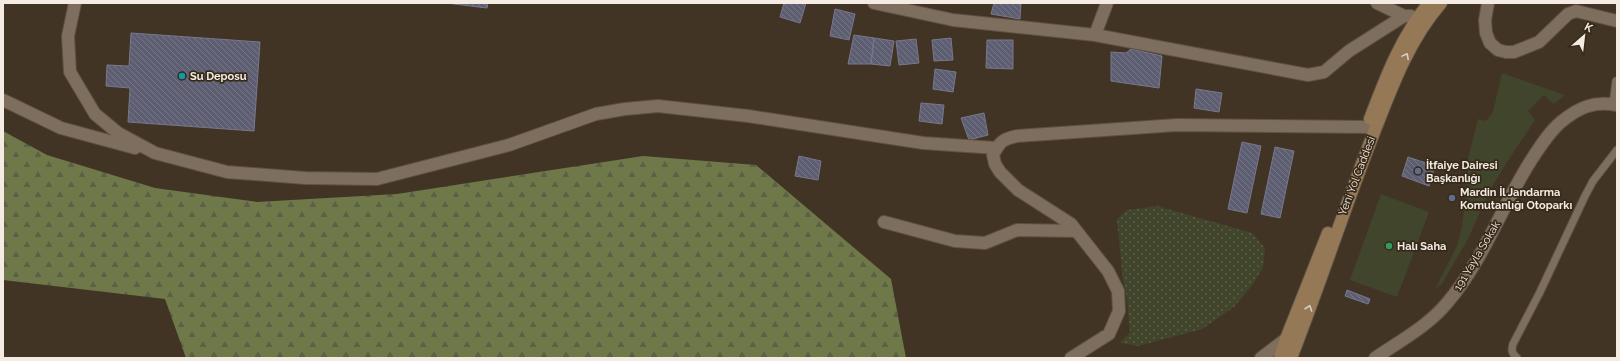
<svg xmlns="http://www.w3.org/2000/svg" width="1620" height="361" font-family="Raleway,sans-serif">
<defs>
<pattern id="forest-firs" width="22" height="20" patternUnits="userSpaceOnUse"><rect width="22" height="20" fill="#6f7849"/><path d="M5 1l3.5 6h-7zM16 11l3.5 6h-7z" fill="#5c6046"/></pattern>
<pattern id="garden-dots" width="8" height="8" patternUnits="userSpaceOnUse"><rect width="8" height="8" fill="#40452b"/><path d="M2 2h.1M6 6h.1" fill="none" stroke="#5c6049" stroke-width="1.8" stroke-linecap="round"/></pattern>
<pattern id="building-back-hatch" width="6" height="6" patternUnits="userSpaceOnUse"><rect width="6" height="6" fill="#5e5e72"/><path d="M-1 5l2 2M0 0l6 6M5-1l2 2" fill="none" stroke="#767586"/></pattern>
</defs>
<rect width="100%" height="100%" fill="#413425"/>
<path fill="#40452b" d="M1502,73L1565,95L1554,104L1544,95L1528,111L1535,120L1507,162L1490,190L1468,239L1442,284L1435,289L1457,246L1462,226L1468,180V159L1478,119L1486,121L1493,112Z
M1381,194L1429,212L1397,297L1350,280Z"/>
<path fill="url(#forest-firs)" d="M3,131L47,155L155,188L257,202L397,194L643,156L756,165L891,279L906,358H186L165,299L3,280Z"/>
<path fill="url(#garden-dots)" d="M1157,206L1252,233L1265,248L1263,267L1253,284L1234,307L1202,329L1138,346L1120,343L1130,332L1127,299L1123,280L1117,219L1127,210Z"/>
<path fill="url(#building-back-hatch)" stroke="#78788d" d="M446,3H488L487,8Z
M784,3H806L800,23L780,17Z
M994,3H1021L1020,19L991,14Z
M835,9L855,14L849,40L830,36Z
M131,33L260,42L254,131L128,122L130,88L106,86L107,65L129,66Z
M854,35L874,38L871,64H848Z
M874,38L894,41L890,66L871,64Z
M951,38L953,60L934,61L932,40Z
M916,39L919,63L899,65L896,41Z
M987,40H1013V69L986,68Z
M1131,49L1162,56L1159,88L1111,81V52L1126,53Z
M935,69L956,72L953,92L933,89Z
M1196,89L1222,93L1219,112L1194,108Z
M921,103L944,105L942,124L919,121Z
M984,113L988,135L969,140L961,118Z
M1242,142L1261,146L1247,213L1228,209Z
M1275,147L1294,151L1280,218L1261,214Z
M799,156L821,161L818,180L795,176Z
M1408,157L1435,166L1429,186L1402,176Z
M1347,290L1370,299L1368,304L1345,296Z"/>
<g fill="none" stroke-linecap="round" stroke-linejoin="round">
<defs>
<path id="service" d="M1613,105L1616,81
M1517,358C1512,353 1511,351 1513,344L1540,292L1585,196L1593,181L1617,150"/>
<path id="minor" d="M75,3L68,36L70,72L95,114L118,133L155,153L227,172L305,178L377,179L509,145L596,114L625,109L658,106L748,116L923,143L996,148
M874,3L953,20L1095,35L1308,75L1324,72L1349,51L1404,16
M1377,3L1404,16H1411
M1488,3L1485,20L1486,33L1490,43L1498,50L1506,52H1514L1539,42L1568,14L1576,11L1617,21
M1095,35L1107,3
M3,100L61,128L135,148
M884,222L955,241L985,243L1017,230L1076,231
M1071,358L1109,334L1119,311L1118,291L1108,271L1071,224L1018,190L1000,172L995,164L993,155C1000,142 1002,139 1017,136L1177,125L1368,127
M1375,358C1400,341 1428,326 1447,303C1483,261 1501,208 1530,162C1539,148 1549,132 1561,122C1579,107 1594,101 1617,105"/>
<path id="tertiary" d="M1261,358L1286,339L1292,337"/>
<path id="secondary" d="M1370,119C1386,77 1401,37 1429,3
M1280,358L1286,339L1328,233
M1291,358C1320,284 1344,209 1373,135C1391,89 1408,41 1441,3"/>
</defs>
<use href="#service" stroke="#5d5144" stroke-width="9"/>
<use href="#minor" stroke="#5d5144" stroke-width="14"/>
<use href="#tertiary" stroke="#5d5144" stroke-width="14"/>
<use href="#secondary" stroke="#5d5144" stroke-width="14"/>
<use href="#service" stroke="#7e6e5d" stroke-width="7"/>
<use href="#minor" stroke="#7e6e5d" stroke-width="12"/>
<use href="#tertiary" stroke="#7e6e5d" stroke-width="12"/>
<use href="#secondary" stroke="#957856" stroke-width="12"/>
</g>
<defs><path id="oneway-chevron" d="M-2-3.5L2.5 0L-2 3.5" fill="none" stroke-width="1.6" stroke-linecap="round" stroke-linejoin="round"/></defs>
<g stroke="#dccfbf">
<use href="#oneway-chevron" transform="translate(1406 56) rotate(-62)"/>
<use href="#oneway-chevron" transform="translate(1309 308) rotate(-71)"/>
</g>
<circle fill="#0f9aa8" stroke="#372a1b" stroke-width="1.5" cx="182" cy="76" r="4"/>
<g fill="#5c6f8a" stroke="#372a1b" stroke-width="1.5">
<circle cx="1418" cy="171" r="4"/>
<circle cx="1452" cy="198" r="4"/>
</g>
<circle fill="#2e9e5b" stroke="#372a1b" stroke-width="1.5" cx="1389" cy="246" r="4"/>
<g text-anchor="middle" dominant-baseline="central" stroke-width="3.5" stroke-linejoin="round" paint-order="stroke">
<g font-size="11" font-weight="bold" fill="#f4ece2" stroke="#372a1b" text-anchor="start">
<text x="190" y="76">Su Deposu</text>
<text x="1426" y="165">İtfaiye Dairesi<tspan x="1426" dy="13">Başkanlığı</tspan></text>
<text x="1460" y="192">Mardin İl Jandarma<tspan x="1460" dy="13">Komutanlığı Otoparkı</tspan></text>
<text x="1397" y="246">Halı Saha</text>
</g>
<g font-size="11" fill="#f4ece2" stroke="#372a1b">
<text transform="translate(1357 176) rotate(-69)">Yeni Yol Caddesi</text>
<text transform="translate(1477 256) rotate(-59)">191 Yayla Sokak</text>
</g>
</g>
<rect width="1620" height="361" fill="none" stroke="#f4ece2" stroke-width="8"/>
<g transform="translate(1584 36) rotate(28)" stroke="#372a1b" stroke-width="3" paint-order="stroke">
<path d="M0-3L7 15L0 10L-7 15Z" fill="#f4ece2"/>
<text y="-6" font-size="11" font-weight="bold" text-anchor="middle" fill="#f4ece2">K</text>
</g>
</svg>
